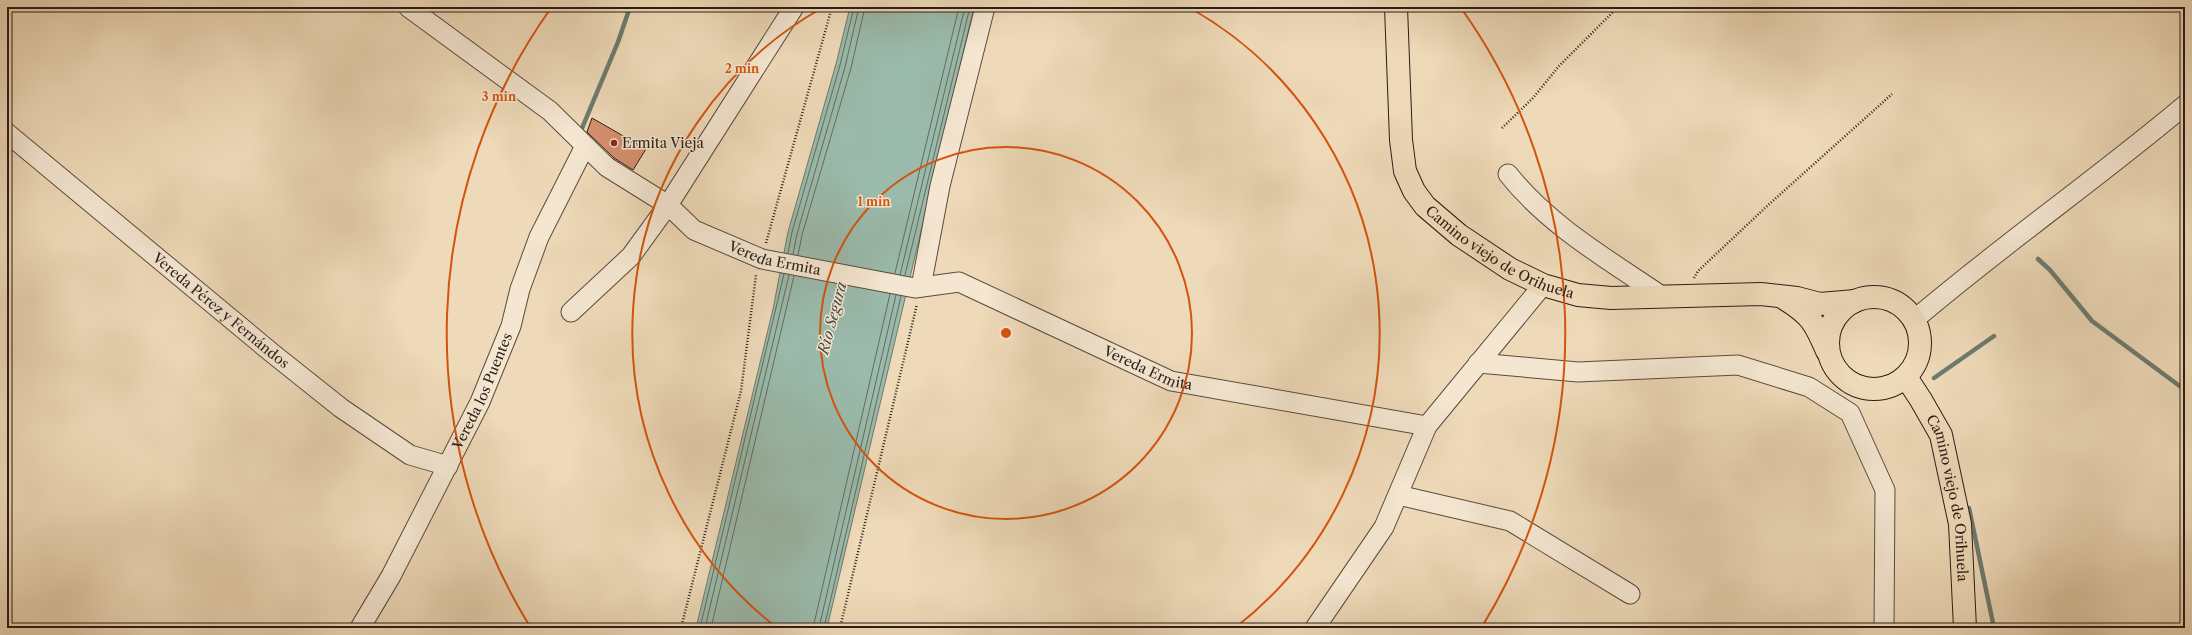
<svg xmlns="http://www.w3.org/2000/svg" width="2192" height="635" font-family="'Libre Caslon Text',serif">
<rect width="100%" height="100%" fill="#eed9b8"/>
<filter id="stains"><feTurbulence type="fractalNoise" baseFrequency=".005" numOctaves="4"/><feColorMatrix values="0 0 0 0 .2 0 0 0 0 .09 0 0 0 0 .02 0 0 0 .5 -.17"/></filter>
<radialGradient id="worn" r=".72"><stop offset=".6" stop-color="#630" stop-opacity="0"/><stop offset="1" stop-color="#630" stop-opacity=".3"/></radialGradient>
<path fill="#9abaab" stroke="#6d7b6f" d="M850,7H974L827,628H696L773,309L788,232L836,64Z"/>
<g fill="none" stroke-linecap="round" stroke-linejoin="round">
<path stroke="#626b60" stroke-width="1" d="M788,253L792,232L840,65L854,7
M793,254L797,234L845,67L859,7
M798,255L802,235L851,68L865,7
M895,273L959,7
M900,275L965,7
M905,275L970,7
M700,628L784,274
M705,628L789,275
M711,628L794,276
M813,628L890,294
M819,628L896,295
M824,628L901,296"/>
<path stroke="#6d7b6f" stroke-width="4.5" d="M580,133L618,42L630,7
M2038,259L2050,270L2092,321L2185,390
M1934,378L1994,336
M1969,508L1994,628"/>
</g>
<path fill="#d6906e" stroke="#2a1c16" d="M592,118L646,149L633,170L614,158L587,132Z"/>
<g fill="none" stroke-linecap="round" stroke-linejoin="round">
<defs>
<g id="minor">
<path id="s1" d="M408,7L550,111L607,167L668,205L694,230L762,259L915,288L959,282L1171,381L1427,426"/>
<path id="s2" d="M7,133L272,353L341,408L410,455L448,466"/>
<path d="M1508,174C1549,226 1609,260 1663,297"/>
<path d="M921,287L940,186L985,7"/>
<path d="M571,312L631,256L668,205L794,7"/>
<path d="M1914,320C2002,245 2097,179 2185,105"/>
<path d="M1478,363L1578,372L1738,365L1809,387L1850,413L1885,490L1884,628"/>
<path d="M1398,495L1510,521L1630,594"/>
<path id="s3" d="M360,628L391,576L480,402L511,326L520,289L539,237L585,146"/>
<path d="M1315,628L1384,527L1427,426L1543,285"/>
</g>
<g id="major">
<path id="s4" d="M1396,7L1401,140L1405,171L1414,191L1425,206L1459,235L1510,269L1543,285L1578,295L1611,298L1761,294L1797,298L1820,304L1855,301"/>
<circle cx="1874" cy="343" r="46"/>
<path d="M1785,299C1811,315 1815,323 1827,351"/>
<path id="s5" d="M1906,377L1921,400L1941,435L1960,524L1965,628"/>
</g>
</defs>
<use href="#minor" stroke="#5b4b3e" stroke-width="21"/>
<use href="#major" stroke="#2a1c16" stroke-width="24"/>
<path stroke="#2a1c16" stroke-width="2.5" stroke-dasharray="1 2" stroke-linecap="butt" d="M1502,128L1533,98L1559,66L1618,7
M766,243L832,7
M1694,278L1698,271L1765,208L1892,94
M681,628L741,391L756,275
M840,628L917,304"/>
<use href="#minor" stroke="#f4e6d1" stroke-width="19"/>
<use href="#major" stroke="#eed9b8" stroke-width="22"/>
</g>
<g fill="none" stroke="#d5530d" stroke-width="2">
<circle cx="1006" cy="333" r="186"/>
<path d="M776 627A373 373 0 0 1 822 8M1190 8A373 373 0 0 1 1236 627"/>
<path d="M529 625A559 559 0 0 1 551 8M1461 8A559 559 0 0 1 1483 625"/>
</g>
<circle fill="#8f2418" stroke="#f4e6d1" stroke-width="1.5" cx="614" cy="143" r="4"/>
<g text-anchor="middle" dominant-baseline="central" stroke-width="3" stroke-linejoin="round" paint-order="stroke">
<g font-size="14" fill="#2a1c16" stroke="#f4e6d1" text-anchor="start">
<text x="622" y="143">Ermita Vieja</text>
</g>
<g font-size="14" fill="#2a1c16" stroke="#f4e6d1">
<text stroke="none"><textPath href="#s4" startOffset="294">Camino viejo de Orihuela</textPath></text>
<text stroke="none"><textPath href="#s1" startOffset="450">Vereda Ermita</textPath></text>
<text stroke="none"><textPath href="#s2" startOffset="278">Vereda Pérez y Fernándos</textPath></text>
<text stroke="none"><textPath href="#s1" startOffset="846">Vereda Ermita</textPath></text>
<text stroke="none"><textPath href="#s3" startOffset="267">Vereda los Puentes</textPath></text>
<text stroke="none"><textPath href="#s5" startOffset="131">Camino viejo de Orihuela</textPath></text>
</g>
<g font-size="15" font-style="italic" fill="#4c4b43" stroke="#f4e6d1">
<text transform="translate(832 318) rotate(-75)">Río Segura</text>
</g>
</g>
<circle cx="1006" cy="333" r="6" fill="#d5530d" stroke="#f4e6d1" stroke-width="2"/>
<g font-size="12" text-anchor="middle" font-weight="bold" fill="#d5530d" stroke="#f4e6d1" stroke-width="3" stroke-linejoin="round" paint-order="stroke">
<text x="742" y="73">2 min</text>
<text x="499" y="101">3 min</text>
<text x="874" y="206">1 min</text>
</g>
<rect width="2192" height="635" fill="none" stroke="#eed9b8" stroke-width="24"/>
<rect x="8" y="8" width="2176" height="619" fill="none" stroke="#2a1c16" stroke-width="2"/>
<rect x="12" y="12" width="2168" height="611" fill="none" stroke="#2a1c16"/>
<rect width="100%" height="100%" filter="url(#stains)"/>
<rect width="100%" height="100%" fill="url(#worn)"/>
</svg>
